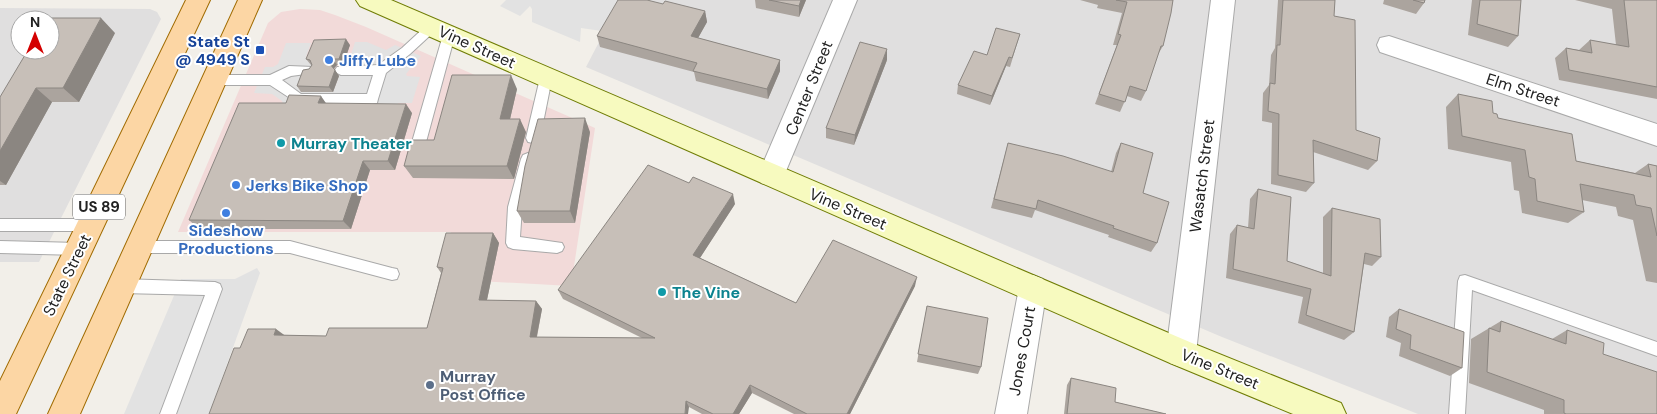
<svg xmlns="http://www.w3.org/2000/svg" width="1657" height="414" font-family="'DM Sans',sans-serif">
<rect width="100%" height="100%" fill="#f2efe9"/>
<path fill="#e0dfdf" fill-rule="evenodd" d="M621,0H1657V414H1418L1222,337L586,67Z
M0,8L150,9L157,12L161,19L39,262H0ZM20,20H50V50H20Z"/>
<path fill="#f2dad9" d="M300,9L320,10L335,15L366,27L595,128L571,286L441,279L451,232H178L268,23L281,12Z"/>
<path fill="#e2e2e2" d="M506,0H619L602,31L581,28L580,42L532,22V9L530,6L520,16L500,6Z
M355,42H367L386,50L395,45L421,56L406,74L407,76L420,77L412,103H398L395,113L283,104L282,101L272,94L254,93L265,67H273L278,64L286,43H311L306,57L314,58L303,87H335L345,58H350Z
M257,268L260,273L209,414H124L181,279H235Z"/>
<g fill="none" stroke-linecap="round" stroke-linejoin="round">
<defs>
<path id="lane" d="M432,22L436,24L438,27L436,30L410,54L386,73L378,99L377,103L372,104H299L270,85H214L210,83L208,80L210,77L214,75H270L289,66L313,67L315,70L313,73L291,76L282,80L301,94H367L373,75H341L337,73L335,70L337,67L378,65L402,48L428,24Z
M449,30L453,32L455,35L426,142L424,146L419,147L414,146L412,142L443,35L445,32Z
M546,73L550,75L552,78L540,138L538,142L533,143L528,142L526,138L540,78L542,75Z
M528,153L533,155L535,159L522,207L520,237L562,243L564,247L562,251L557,253L513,249L508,247L506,243L508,207L521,159L523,155Z
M0,219H91L96,221L98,225L96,229L91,231H0Z
M0,241L79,243L84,245L86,249L84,253L79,255L0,253Z
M138,241H290L392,268L397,269L399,274L397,279L392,280L290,253H138L133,251L131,247L133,243Z
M1465,275L1657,342V356L1472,290L1465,414H1449L1458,281L1460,276Z
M121,279L215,282L220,284L222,289L176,414H160L205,295L121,293L116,291L114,286L116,281Z"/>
<path id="street" d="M833,0H857L781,183L771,186L761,183L758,175Z
M1211,0H1235L1196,353L1192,363L1181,367L1170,363L1166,353Z
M1389,36L1657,124V146L1380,52L1377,45L1380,38Z
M1033,275L1043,279L1047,288L1027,414H995L1019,288L1023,279Z"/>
<path id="secondary" d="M356,0H391L1192,343L1341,403L1346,414H1293L1170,363L360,6Z"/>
<path id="primary" d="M186,0H210L16,414H0V381Z
M238,0H262L80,414H48Z"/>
</defs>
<use href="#lane" stroke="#a9a9a9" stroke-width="2"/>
<use href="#street" stroke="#a9a9a9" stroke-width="2"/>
<use href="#secondary" stroke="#707d05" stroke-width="2"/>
<use href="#primary" stroke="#a06b00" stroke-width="2"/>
<use href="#lane" fill="#fff" fill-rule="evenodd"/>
<use href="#street" fill="#fff" fill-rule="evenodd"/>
<use href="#secondary" fill="#f7fabf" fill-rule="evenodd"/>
<use href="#primary" fill="#fcd6a4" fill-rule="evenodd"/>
</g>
<path fill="#aba49e" d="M755,0H806L799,17L756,8Z
M1080,0H1173L1163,46L1157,56L1146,91L1141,101L1127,96L1120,112L1095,104L1117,45H1113L1122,13L1097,8L1098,5Z
M1278,0H1335L1334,16L1356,130L1377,161L1368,170L1313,152L1314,183L1306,192L1271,184L1272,123L1262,121L1263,93L1269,85L1271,55L1275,48Z
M1384,0H1425L1424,3L1416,14L1383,4Z
M1472,0H1521L1518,36L1508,47L1468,35Z
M1575,0H1657V99L1559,80L1555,58L1566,48L1579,50L1590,40L1616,45L1612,9Z
M663,4L705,11L707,22L698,38L780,60V71L768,99L696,81L694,72L600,47L597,36Z
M115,33L79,102H52L6,185H0V97Z
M1020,34L1010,67L1006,66L990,105L957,94L958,85L987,55Z
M350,45L343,65H337L334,69L339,76L333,92H301L297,86L312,65H311L306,59Z
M887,60L854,145L826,138V128Z
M517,89L510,119L526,132L514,179L413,178L404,166L434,140Z
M1458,94L1493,113L1498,118L1576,161L1635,173L1648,164L1657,166V283L1646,281L1633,220L1618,216L1616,207L1582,200L1584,212L1568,223L1522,213L1519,191L1514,190L1511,162L1448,149L1446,107Z
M326,103L412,113L395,170H370L351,229H199L189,220Z
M590,132L575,223H524L517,211Z
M1008,143L1111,172L1116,153L1121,143L1143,193L1157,243L1151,252L1108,237L1109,235L1035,210L1032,218L991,208Z
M1258,189L1287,261L1323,273V217L1332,208L1381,257L1372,266L1364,264L1354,332L1344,340L1298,323L1303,297L1226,278L1230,234L1237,225L1248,228L1250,199Z
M735,204L700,258L796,303L915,286L850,414H794L752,393L739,414H702L689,407L240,348L285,335L326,336L427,328L441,273L437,267L493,233L499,243L487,300L536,301L542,309L537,337L642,338L563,299L558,290Z
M927,306L981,367L978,374L917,362Z
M1399,309L1462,368L1450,376L1399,356L1401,343L1386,337L1389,317Z
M1501,321L1552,339L1567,330L1603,354L1657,414H1544V410L1469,383L1471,339Z
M1071,378L1115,402L1166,414H1064L1067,385Z"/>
<path fill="#8b8681" d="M801,0H806L799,17V6Z
M705,11L707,22L693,47L691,36Z
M101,18L115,33L79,102L63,88Z
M346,39L350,45L343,65L339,59Z
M887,49V60L854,145L855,135Z
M1009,57L1006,66L990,105L992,96Z
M333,59L337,65L333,69L329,63Z
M780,60V71L768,99L767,89Z
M335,70L339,76L333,92L329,87Z
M511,75L517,89L507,132L500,119Z
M36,88L52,102L6,185L0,181V151Z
M321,96L328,106L318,103Z
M406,104L412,113L395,170L388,161Z
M585,118L590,132L575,223L570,211Z
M520,119L526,132L514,179L507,166Z
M363,161L370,170L351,229L343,221Z
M733,194L735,204L696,264L693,255Z
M493,233L499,243L485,309L479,300Z
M917,277L915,286L850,414H847Z
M536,301L542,309L535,345L530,337Z
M276,329L287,337L274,335Z
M750,385L752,393L739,414H733Z
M686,401L689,407L688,414H685Z"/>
<path fill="#c7bfb8" stroke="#8b8681" d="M618,0H647L663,4L665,1L705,11L691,36L780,60L767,89L693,71L697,63L597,36Z
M769,0H801L799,6Z
M1116,0H1173L1171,13L1163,46H1161L1146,91L1130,86L1125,102L1099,94L1121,35L1118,34L1127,2Z
M1283,0H1335L1334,16L1355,20L1356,130L1380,138L1377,161L1313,140L1314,183L1278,175L1279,114L1268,111L1270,83L1275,84L1277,45H1280Z
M1413,0H1425L1424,3Z
M1480,0H1521L1518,36L1477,24Z
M1624,0H1657V87L1569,70L1566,48L1592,53L1590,40L1629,47Z
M39,18H101L63,88H36L0,151V97L28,50H50V20H38Z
M996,28L1020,34L1012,58L1009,57L992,96L958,85L974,51L987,55Z
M346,39L339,59H333L329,63L335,70L329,87L297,86L303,70L309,69L312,65L310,60L306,59L314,40Z
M860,42L887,49L855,135L826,128Z
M452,75H511L500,119H520L507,166H404L411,140H434Z
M1458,94L1492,101L1493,113L1497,114L1498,118L1572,134L1576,161L1651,177L1648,164L1657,166V236L1651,208L1636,205L1634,195L1580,184L1584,212L1537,201L1535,179L1529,177L1525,150L1462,136Z
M289,95L321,96L318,103L406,104L388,161H363L343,221L189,220L239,103H286Z
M585,118L570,211H517L525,166L538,119Z
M1008,143L1063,156L1113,172L1121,143L1153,153L1143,193L1169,202L1157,243L1113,228L1114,226L1038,200L1036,209L994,199Z
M648,165L689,183L693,177L733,194L693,255L796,303L833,240L917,277L847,414H807L750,385L733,414H713L686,401L685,414H209L234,348H240L248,329H276L274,335L326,336L329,328H427L443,268L437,267L446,233H493L479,300L536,301L530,337L655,338L558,290Z
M1258,189L1291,197L1287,261L1331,276L1332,208L1380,219L1381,257L1365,253L1354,332L1306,315L1311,289L1233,269L1237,225L1254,229Z
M927,306L988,318L981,367L918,354Z
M1399,309L1464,332L1462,368L1410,349L1411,335L1396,329Z
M1501,321L1566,344L1567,330L1604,343L1603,354L1657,372V414H1566L1564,413V400L1487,372L1489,328L1500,332Z
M1071,378L1116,388L1115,402L1166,414H1067Z"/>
<rect fill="#1a4fb4" stroke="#fff" stroke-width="2" x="255" y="45" width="10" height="10" rx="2.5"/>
<g fill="#3f7fe0" stroke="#fff" stroke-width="2">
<circle cx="329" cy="60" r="5"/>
<circle cx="236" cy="185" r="5"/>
<circle cx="226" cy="213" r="5"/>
</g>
<g fill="#0f9aa8" stroke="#fff" stroke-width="2">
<circle cx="281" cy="143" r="5"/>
<circle cx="662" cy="292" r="5"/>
</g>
<circle fill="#5c6f8a" stroke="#fff" stroke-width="2" cx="430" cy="385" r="5"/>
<g text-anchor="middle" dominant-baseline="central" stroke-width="4" stroke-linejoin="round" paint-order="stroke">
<rect fill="#fff" stroke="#646464" stroke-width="1" x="73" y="194.5" width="52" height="25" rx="4"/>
<g font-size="15" font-weight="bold" fill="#222">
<text x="99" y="207">US 89</text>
</g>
<g font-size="16" font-weight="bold" fill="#164399" stroke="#fff" text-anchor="end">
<text x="250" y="41">State St<tspan x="250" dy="18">@ 4949 S</tspan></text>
</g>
<g font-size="16" fill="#222" stroke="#fff">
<text transform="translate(477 47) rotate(24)">Vine Street</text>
<text transform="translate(809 88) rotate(-68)">Center Street</text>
<text transform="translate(1523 90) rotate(18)">Elm Street</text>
<text transform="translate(1202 176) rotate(-83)">Wasatch Street</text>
<text transform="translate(848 209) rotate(23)">Vine Street</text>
<text transform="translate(67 275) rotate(-64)">State Street</text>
<text transform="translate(1022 351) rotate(-80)">Jones Court</text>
<text transform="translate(1220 369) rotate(22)">Vine Street</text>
</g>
<g font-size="16" font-weight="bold" fill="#366cbe" stroke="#fff" text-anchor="start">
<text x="339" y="60">Jiffy Lube</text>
<text x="246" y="185">Jerks Bike Shop</text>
<text x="226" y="230" text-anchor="middle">Sideshow<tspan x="226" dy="18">Productions</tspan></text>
</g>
<g font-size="16" font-weight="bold" fill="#0d838f" stroke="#fff" text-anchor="start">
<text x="291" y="143">Murray Theater</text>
<text x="672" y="292">The Vine</text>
</g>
<g font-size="16" font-weight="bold" fill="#4e5e75" stroke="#fff" text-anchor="start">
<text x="440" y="376">Murray<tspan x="440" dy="18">Post Office</tspan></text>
</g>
</g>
<g transform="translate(35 35)"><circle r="24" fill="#ffffff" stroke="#a7a7a7"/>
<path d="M0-4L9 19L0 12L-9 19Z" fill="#d40000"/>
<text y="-8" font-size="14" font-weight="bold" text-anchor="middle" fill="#222222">N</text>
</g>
</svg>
